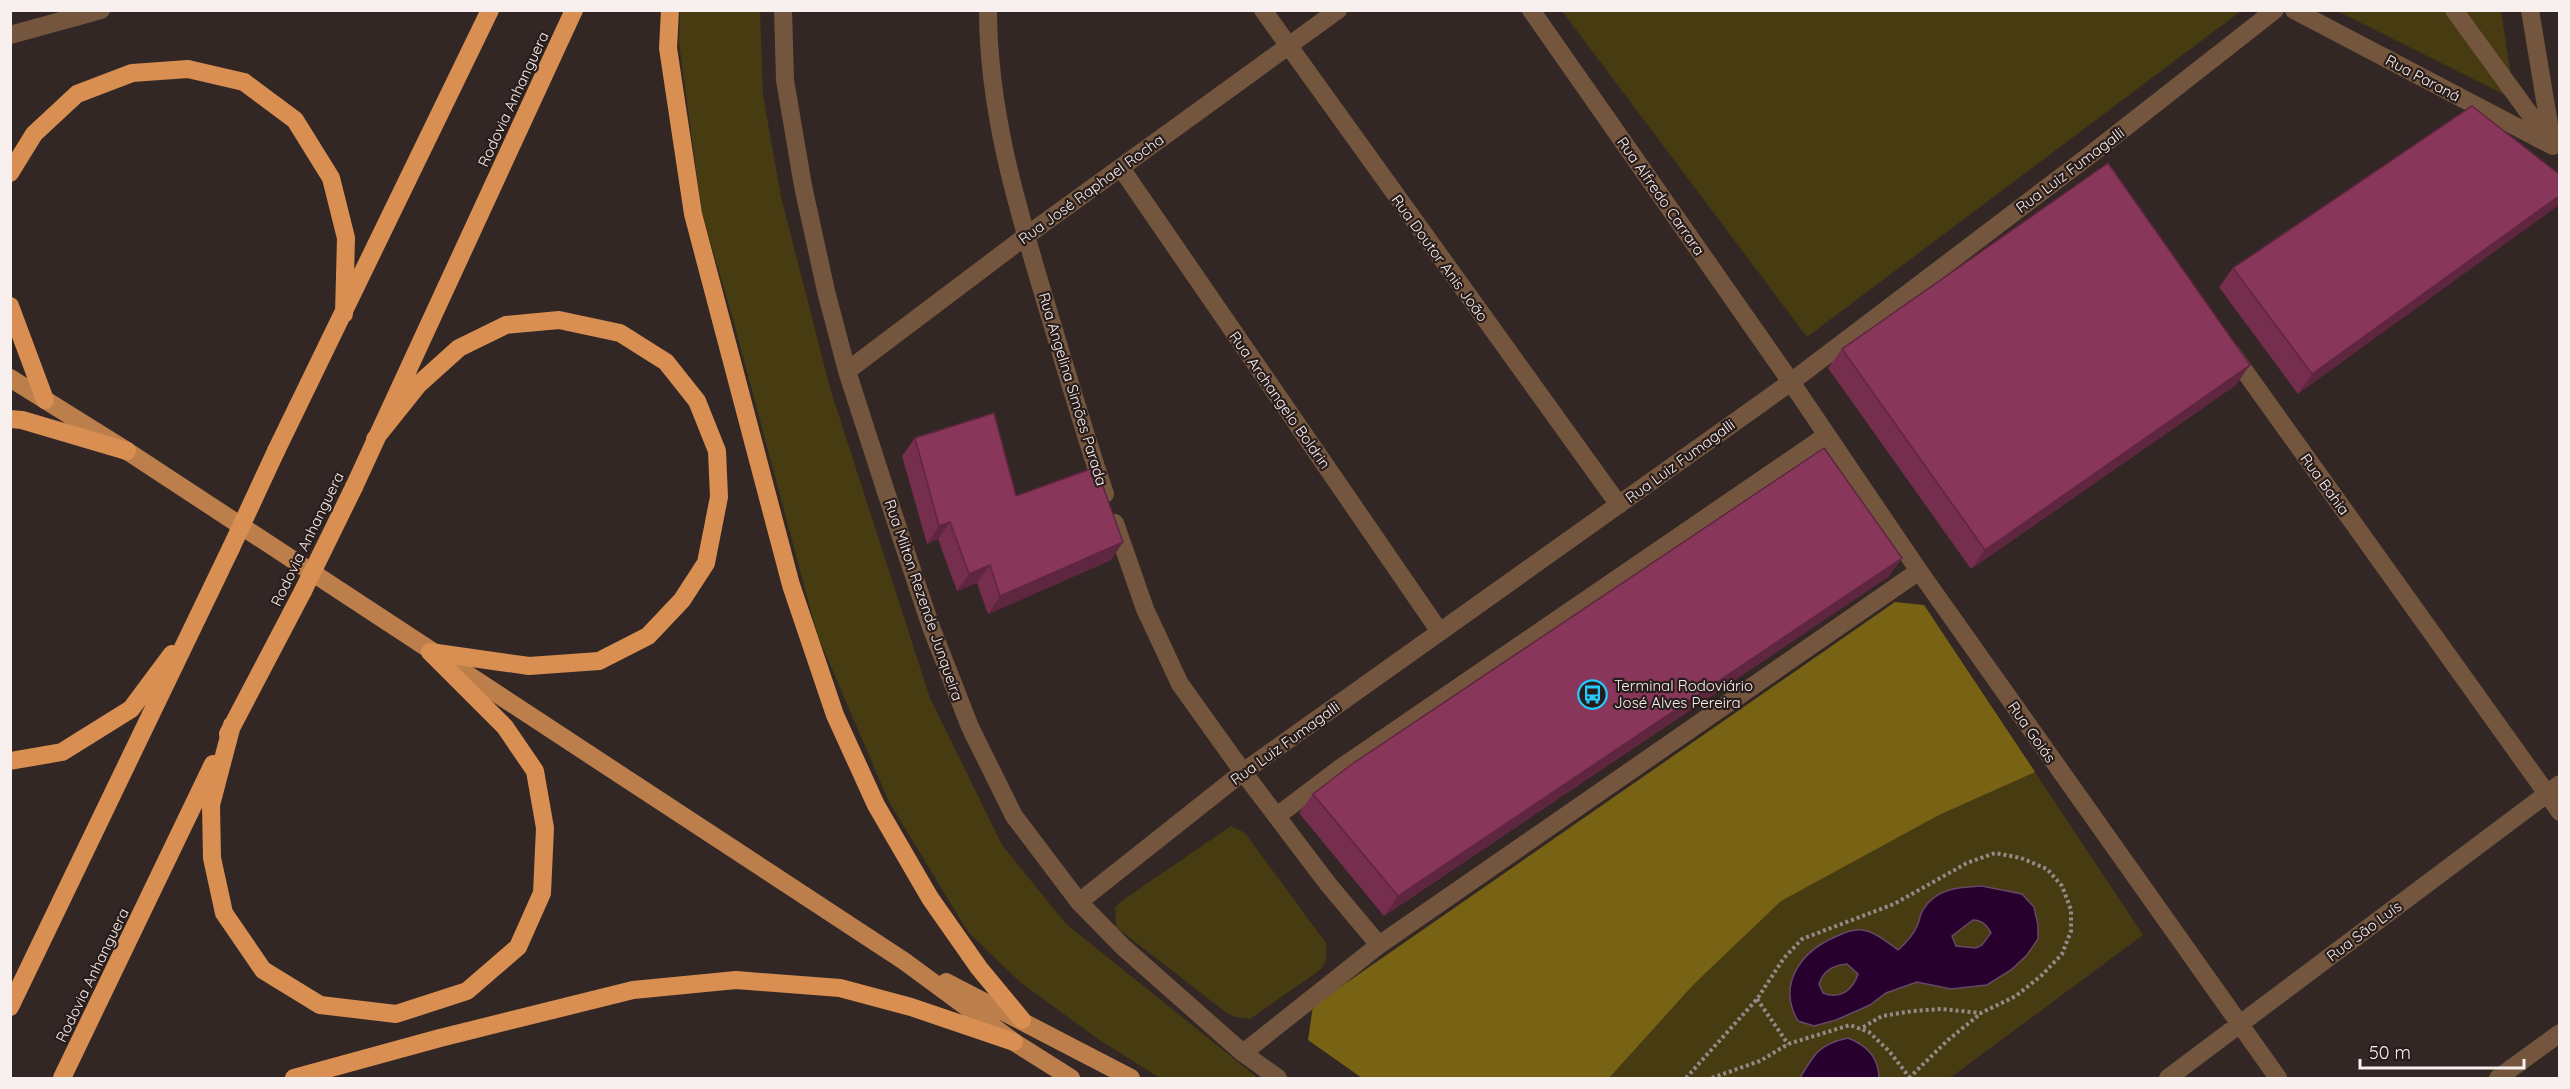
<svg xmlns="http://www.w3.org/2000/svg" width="2570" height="1089" font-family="Quicksand,sans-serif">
<rect width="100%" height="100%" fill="#332725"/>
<path fill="#473b11" d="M680,11H760L763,95L781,197L830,388L930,698L1002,845L1066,924L1258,1078H1160L1101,1041L1021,983L968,932L889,802L817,634L733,319L702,213L679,43Z
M1562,11H2241L1807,337Z
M2337,11H2501L2515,101V100Z
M1924,605L2143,935L1950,1078H1362L1308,1040Z
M1231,826L1245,833L1326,943C1327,955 1327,961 1320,970L1250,1019L1235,1017L1228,1014L1116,927L1115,908L1120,902Z"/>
<path fill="#786214" d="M1895,602L1924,605L2035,772L1939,815L1781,901L1693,985L1609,1078H1362L1308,1040L1313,1006Z"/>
<path fill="#28002d" stroke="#664867" stroke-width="1.5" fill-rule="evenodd" d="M1982,886L2022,894L2034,907L2038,925V939L2027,955L2011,970L1987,985L1951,989L1917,982L1886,993L1870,1005L1836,1020L1814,1026L1798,1021C1777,985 1800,952 1835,937C1843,933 1853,929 1862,930C1876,932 1887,942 1898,950C1906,943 1914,934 1918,924C1920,919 1920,914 1923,910C1935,888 1960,887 1982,886ZM1973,920C1982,920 1987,925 1991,933L1982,945L1976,948L1956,946L1952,936ZM1847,964L1858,974C1853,990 1840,1000 1823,993L1819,984C1823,971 1834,965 1847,964Z
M1848,1038C1866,1045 1879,1058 1879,1078H1800C1814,1054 1819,1044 1848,1038Z"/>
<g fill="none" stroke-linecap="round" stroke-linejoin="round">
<path stroke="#948a88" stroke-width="4" stroke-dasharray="3 3" stroke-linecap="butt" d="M1757,999L1788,1044
M1686,1078L1757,999L1784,958L1802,939L1894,904L1967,863L1995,853L2021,858L2047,869L2062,886L2071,910V931L2062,954L2042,975L2016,996L1981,1013L1941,1009L1913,1011L1882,1016L1860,1029
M1712,1078L1760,1061L1788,1044L1850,1025L1869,1032L1889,1051L1910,1078
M1909,1078L1948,1040L1980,1014"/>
<path stroke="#74563e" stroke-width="18" d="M783,10L785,80L803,186L826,291L847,371L886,492L931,627L970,727L1014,816L1079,902L1123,947L1243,1053L1278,1078
M988,10C988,109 1016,203 1044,297C1064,363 1083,429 1105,494
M1263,10L1619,505
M1531,10L1791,382L1919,571L2278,1078
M2294,10L2553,146
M2454,10L2550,142
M2530,10L2552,142
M10,35L101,10
M1121,168L1440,632
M2231,352L2560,812
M847,371L1026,236L1338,10
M1115,523L1145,609L1180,684L1243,772L1328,884L1379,945
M1277,816L1339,769L1827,435
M1079,902L1243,772L1791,382L2090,155L2275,10
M1243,1053L1379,945L1919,571
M2168,1078L2560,784
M2498,1078L2560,1033"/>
<path stroke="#bc7f4c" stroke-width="18" d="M10,378L127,451L904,961L1014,1042L1071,1078
M946,982L1131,1078"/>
<path stroke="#d88f51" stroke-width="18" d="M670,10L668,48L693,214L791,585L835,715L876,805L930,898L979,968L1022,1020
M10,173L34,134L77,94L132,73L188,69L244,82L295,120L331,178L346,238L344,314
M10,306L45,400
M10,419L22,420L127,451
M375,439L419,384L459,348L506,325L559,320L620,333L666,362L697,401L717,451L719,497L706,563L682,600L648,636L599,661L529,666L430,652
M276,451L490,10
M354,487L574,10
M232,725L211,805L212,858L224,913L263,970L320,1005L396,1014L467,991L518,947L542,893L545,828L535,771L505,727L430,652
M228,734L303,591
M10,761L62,752L131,709L172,654
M10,1007L231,548
M62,1078L213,764
M294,1078L440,1038L633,990L736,980L840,988L911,1007L1014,1042"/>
<path stroke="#d88f51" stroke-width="18" d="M231,548L276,451
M303,591L354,487"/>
</g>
<path fill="#752e4d" d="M2559,174L2298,394L2219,287L2233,268Z
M1842,349L2236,385L1971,569L1828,368Z
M915,438L1016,496L1123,542L1111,560L988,614L977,583L957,591L938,539L927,544L902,456Z
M1902,558L1888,577L1384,916L1299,813L1313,794Z"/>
<path fill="#5f263f" d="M2559,196V205L2298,394L2312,374Z
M2250,365L2236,385L1971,569L1985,550Z
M950,522L938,539L927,544L939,526Z
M1123,542L1111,560L988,614L1000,596Z
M1902,558L1888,577L1384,916L1398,896Z
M990,565L977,583L957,591L969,574Z"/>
<path fill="#88365a" stroke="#5f263f" stroke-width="1.5" d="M2472,106L2559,174V196L2312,374L2233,268Z
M2108,163L2250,365L1985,550L1842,349Z
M994,413L1016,496L1096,467L1123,542L1000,596L990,565L969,574L950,522L939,526L915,438Z
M1824,448L1902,558L1398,896L1313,794L1352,764Z"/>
<defs>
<symbol id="bus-ring" viewBox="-11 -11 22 22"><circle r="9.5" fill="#291d1c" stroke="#26c9fe" stroke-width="1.5"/><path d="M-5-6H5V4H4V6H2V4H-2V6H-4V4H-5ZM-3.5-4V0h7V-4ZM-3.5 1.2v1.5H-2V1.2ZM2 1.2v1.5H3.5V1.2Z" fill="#26c9fe"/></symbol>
</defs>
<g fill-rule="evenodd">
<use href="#bus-ring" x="1576" y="678" width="33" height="33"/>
</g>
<g text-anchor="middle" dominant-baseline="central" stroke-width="4.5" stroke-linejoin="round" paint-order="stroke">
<g font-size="15" fill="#f8f0ee" stroke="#291d1c">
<text transform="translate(2423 78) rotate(28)">Rua Paraná</text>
<text transform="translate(513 99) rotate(-65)">Rodovia Anhanguera</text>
<text transform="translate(2070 170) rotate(-37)">Rua Luiz Fumagalli</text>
<text transform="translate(1091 189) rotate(-36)">Rua José Raphael Rocha</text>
<text transform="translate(1661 196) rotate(55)">Rua Alfredo Carrara</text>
<text transform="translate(1440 258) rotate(54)">Rua Doutor Anis João</text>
<text transform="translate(1073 389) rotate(73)">Rua Angelina Simões Parada</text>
<text transform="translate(1280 400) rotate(55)">Rua Archangelo Boldrin</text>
<text transform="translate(1680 461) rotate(-36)">Rua Luiz Fumagalli</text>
<text transform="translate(2325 484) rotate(54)">Rua Bahia</text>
<text transform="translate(307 539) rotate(-64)">Rodovia Anhanguera</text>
<text transform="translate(924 600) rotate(71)">Rua Milton Rezende Junqueira</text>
<text transform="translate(2032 732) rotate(55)">Rua Goiás</text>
<text transform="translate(1285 743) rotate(-36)">Rua Luiz Fumagalli</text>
<text transform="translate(2364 931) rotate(-37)">Rua São Luís</text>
<text transform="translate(92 975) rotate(-64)">Rodovia Anhanguera</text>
</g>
<g font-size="15" fill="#f8f0ee" stroke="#291d1c" text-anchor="start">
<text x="1614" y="685">Terminal Rodoviário<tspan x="1614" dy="17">José Alves Pereira</tspan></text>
</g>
</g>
<rect width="2570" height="1089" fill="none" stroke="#f8f0ee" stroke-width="24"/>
<path d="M2360 1059v9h164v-9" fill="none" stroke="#f8f0ee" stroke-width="3"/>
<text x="2369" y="1059" font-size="18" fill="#f8f0ee" stroke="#291d1c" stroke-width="4.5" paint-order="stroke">50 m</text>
</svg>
